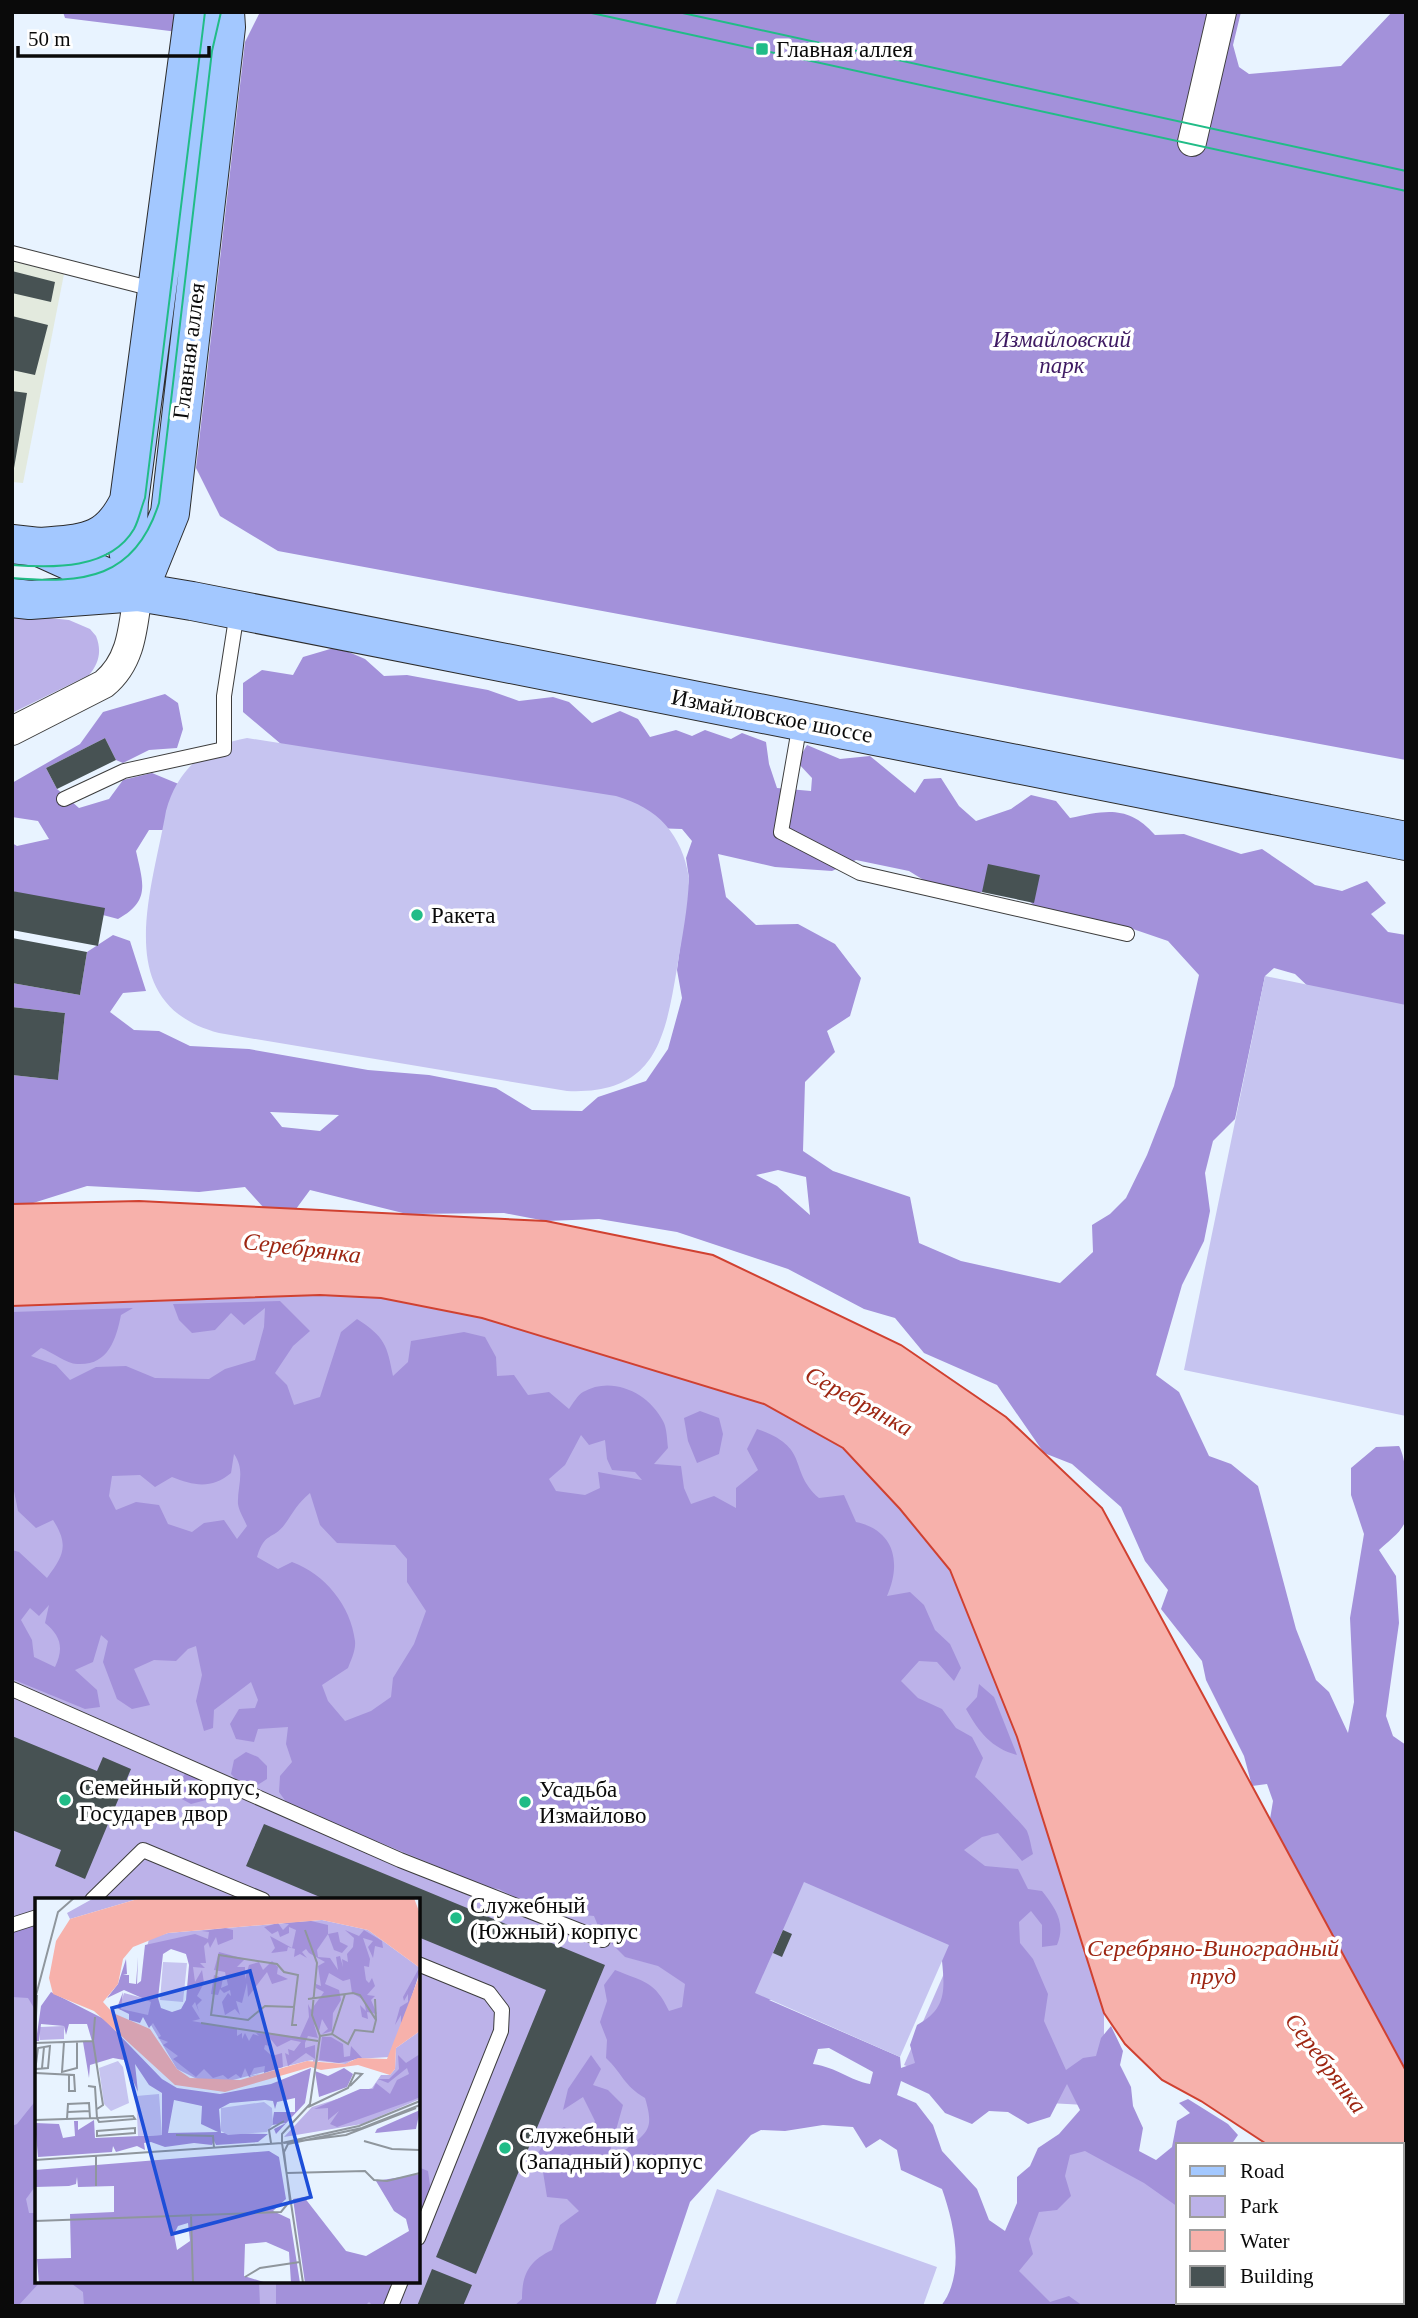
<svg xmlns="http://www.w3.org/2000/svg" width="1418" height="2318" font-family="Georgia,serif">
<rect width="100%" height="100%" fill="#e8f3ff"/>
<path fill="#e3eade" d="M12,261L64,274L23,483L12,482Z"/>
<path fill="#bcb2e9" fill-rule="evenodd" d="M12,614L69,620L90,629L96,636C102,651 99,663 89,675L12,713Z
M320,1295L381,1298L482,1318L640,1363L764,1404L843,1448L900,1509L950,1570L982,1646L1017,1737L1104,2013V2106L992,2100L904,2065L960,1937L798,1867L619,2306H12V1306ZM37,1900H418V2281H37Z
M1074,2129L1178,2189V2302H1337L1335,2306H1052L992,2272Z"/>
<path fill="#a391da" fill-rule="evenodd" d="M63,12H180L178,32L65,18Z
M260,12H1241L1233,45L1239,67L1249,74L1341,66L1392,12H1406V760L278,551L220,516L196,468L245,42Z
M337,647L365,659L384,676L407,675L488,690L519,701L553,697L569,702L592,723L620,711L638,719L650,737L676,730L692,736L705,730L731,739L742,733L766,742L769,764L777,788L811,791L812,778L797,762L807,745L840,759L870,756L915,793L924,779L941,778L959,806L976,821L1011,809L1031,795L1056,801L1070,818C1106,810 1129,805 1155,835L1184,834L1241,854L1262,849L1315,885L1342,891L1367,881L1386,903L1371,914L1388,932L1406,935V1015L1314,992L1295,974L1274,968L1265,976L1235,1119L1213,1141L1205,1173L1210,1211L1204,1241L1182,1285L1156,1375L1179,1392L1209,1456L1231,1464L1258,1486L1296,1629L1316,1680L1329,1692L1348,1733L1354,1702L1350,1618L1364,1534L1351,1495V1468L1376,1447L1399,1446C1407,1459 1410,1507 1405,1522C1400,1534 1388,1541 1379,1550L1396,1576L1399,1623L1386,1716L1393,1736L1406,1745V2071L1270,1819L1273,1801L1267,1784L1252,1786L1244,1756L1206,1680L1202,1661L1161,1609L1168,1590L1145,1561L1121,1507L1072,1464L1044,1453L997,1385L924,1353L895,1318L864,1309L788,1269L677,1232L599,1219L546,1221L504,1213L407,1214L310,1190L296,1209L263,1207L245,1187L199,1192L87,1186L30,1204H12V1075L58,1080L65,1013L12,1007V983L80,995L87,952L113,935L130,941L146,991L123,993L110,1012L134,1030L159,1031L190,1046L249,1049L368,1070L429,1075L496,1088L532,1110L582,1111L598,1097L646,1081L668,1049L682,998L677,970L689,878L686,858L692,841L682,829L652,828L281,744L243,712V683L262,670L293,675L303,657ZM718,854L775,867L832,871L856,860L909,871L935,887L973,894L1014,884L1034,906L1130,928L1168,941L1199,975L1174,1086L1147,1155L1126,1198L1110,1214L1092,1225L1093,1252L1060,1283L961,1261L919,1243L910,1197L833,1171L803,1151L805,1082L835,1052L827,1031L850,1016L861,978L835,944L798,924L756,925L726,897ZM270,1112H271L339,1115L320,1131L282,1127ZM778,1170L806,1177L810,1215L777,1186L756,1175Z
M165,694L178,703L183,729L177,748L149,750L123,763L116,760L105,738L46,768L57,789L79,808L109,799L123,780L152,773L181,785L169,830H149L136,851C143,883 151,901 118,919L12,891V843L17,846L49,839L38,821L12,817V783L80,744L103,712Z
M280,1301L310,1331L293,1346L275,1373L287,1385L294,1405L320,1397L341,1332L357,1319C385,1337 387,1345 393,1376L408,1362L411,1341L464,1332L485,1337L496,1357L497,1376L514,1375L528,1395L549,1392L569,1409C573,1403 578,1395 583,1392C612,1375 649,1393 663,1421C667,1428 667,1440 668,1448L654,1464L681,1466L684,1488L691,1504L714,1496L736,1508V1488L758,1470L747,1449L757,1429C812,1448 787,1470 819,1498L844,1495L856,1522C894,1530 902,1562 887,1596L910,1592L924,1605L935,1630L950,1644L961,1668L954,1681L937,1662L919,1661L901,1681L918,1698L942,1709L956,1728L972,1737L983,1758L975,1777C980,1780 1025,1827 1027,1831C1030,1838 1031,1847 1033,1854L1022,1861L998,1833L982,1837L964,1850L985,1866L1018,1869L1028,1889L1042,1891C1056,1909 1066,1923 1057,1945L1042,1947V1925L1031,1911L1019,1922L1020,1943L1033,1959L1048,1994L1044,2021L1066,2070L1083,2058L1096,2056L1101,2038L1111,2026L1123,2051L1120,2065L1131,2087L1133,2106L1143,2128L1139,2151L1156,2160L1172,2147L1177,2121L1190,2113L1179,2103L1188,2099L1228,2124L1238,2135L1231,2145H1178V2207L1144,2183L1085,2151L1070,2155L1065,2176L1071,2196L1057,2210L1039,2212L1029,2239L1033,2254L1019,2271L1050,2302L1069,2296L1083,2306H941C966,2274 954,2223 942,2189L901,2170L897,2150L880,2139L866,2148L853,2127L823,2125L785,2131L761,2130L751,2135L690,2202L655,2306H514L522,2299C522,2274 529,2261 552,2250L560,2225L579,2211L567,2199L547,2197L543,2172L534,2159L549,2137L564,2127L584,2138L595,2121L583,2097L563,2110L568,2089L591,2055L601,2069L593,2085L608,2090L623,2105L604,2173C610,2166 615,2157 623,2152C647,2132 655,2131 645,2098C623,2085 623,2074 606,2058L607,2040L600,2022L607,2001L604,1985L615,1970C644,1982 655,1981 669,2011L682,2007L685,1984L658,1966L625,1957L601,1933L594,1916L542,1911L499,1889L471,1885L449,1871L379,1842L292,1810L279,1792L280,1776L292,1762L286,1744L288,1727L258,1729L254,1742L236,1739L230,1724L239,1709L255,1708L258,1700L251,1682L214,1710L213,1728L204,1731L196,1701L202,1675L196,1646L188,1649L176,1661L154,1660L134,1669L150,1705L132,1709L117,1699L103,1662L108,1641L101,1635L93,1662L75,1670L97,1690L100,1707L85,1709L12,1679V1550L19,1552L47,1578C64,1555 69,1545 53,1520L36,1528L18,1511L12,1481V1312L133,1308L121,1315C116,1340 108,1366 77,1364C67,1364 52,1352 41,1348L31,1356L56,1365L70,1380L96,1367L126,1366L155,1378L209,1379L225,1369L255,1360L264,1327L265,1308L244,1325L231,1313L215,1330L192,1333L179,1320L173,1304ZM581,1435L589,1445L605,1440L607,1459L612,1470L635,1472L642,1480L598,1472L600,1488L585,1495L556,1491L549,1479L565,1465ZM234,1454C246,1471 237,1486 238,1504C239,1511 244,1519 247,1526L237,1539L224,1520L204,1523L192,1532L168,1524L159,1505L136,1502L116,1510L109,1496L112,1476L140,1475L155,1487L172,1477C194,1486 212,1489 231,1473ZM310,1493L320,1525L337,1543L395,1545L407,1559V1582L426,1611L414,1644L393,1678L391,1697L371,1711L345,1721L328,1701L322,1685L348,1668C351,1660 356,1650 355,1641C351,1606 325,1574 292,1562L278,1569L257,1557C265,1531 272,1541 285,1524C294,1511 297,1504 310,1493ZM49,1605L45,1623C61,1636 64,1648 55,1667L34,1657L32,1640L21,1620L30,1608L39,1616ZM942,1961C945,1991 946,2009 917,2025L910,2045L915,2063L901,2068L900,2057L769,2000ZM829,2048L873,2072L870,2084C849,2080 838,2068 813,2064L818,2049ZM901,2081L929,2094L945,2113L972,2124L989,2111L1008,2112L1028,2124L1050,2117L1067,2084L1080,2110L1059,2134L1038,2148L1030,2166L1017,2177V2203L1005,2231L989,2220L977,2189L942,2151L933,2125L916,2103L897,2095Z
M700,1411L719,1418L723,1434L719,1454L697,1463L688,1441L684,1418Z
M979,1684L994,1697L1017,1755C991,1748 979,1732 966,1709L977,1697Z
M246,1752L258,1757L267,1766V1779L256,1786L239,1783L231,1774L234,1760Z
M186,1772L202,1777L209,1794L206,1800L191,1804L180,1798L176,1788Z
M37,1922V2013L28,1998L12,1997V1930Z
M37,2099V2184L26,2199L29,2213H37V2281H41L18,2306H12V2126L17,2124Z
M418,2167L428,2171L431,2192L418,2217Z
M68,2281H259L260,2306H84L83,2292Z
M276,2281H379L390,2284L391,2298L384,2306H373L369,2302L365,2306H276Z"/>
<path fill="#c6c4f0" d="M247,738L616,796C658,808 682,834 689,878C688,908 682,938 677,968C665,1040 655,1095 567,1091L219,1033C109,1004 152,892 166,811C177,770 205,745 247,738Z
M1265,976L1406,1005V1416L1184,1370Z
M804,1882L949,1945L900,2057L755,1993Z
M717,2189L937,2267L923,2306H675Z"/>
<path fill="#f7b1ab" stroke="#d04131" stroke-width="2" d="M139,1201L546,1221L713,1255L901,1345L1006,1417L1102,1508L1406,2071V2249L1402,2246V2145H1268L1201,2101L1162,2080L1125,2044L1104,2013L1017,1737L950,1570L900,1509L843,1448L764,1404L482,1318L381,1298L320,1295L12,1306V1204Z"/>
<path fill="#475253" d="M12,271L55,282L51,302L12,293Z
M12,316L48,325L35,375L12,370Z
M12,391L27,393L14,468H12Z
M105,738L116,760L57,789L46,768Z
M988,864L1040,875L1034,903L982,892Z
M12,891L105,908L98,946L12,930Z
M12,938L87,952L80,995L12,983Z
M12,1007L65,1013L58,1080L12,1075Z
M12,1736L97,1771L103,1757L131,1769L85,1879L55,1866L61,1850L12,1830Z
M264,1824L605,1965L476,2274L436,2257L546,1990L418,1937V1900H327L246,1866Z
M783,1930L792,1934L782,1957L773,1953Z
M432,2269L472,2285L463,2306H417Z"/>
<g fill="none" stroke-linecap="round" stroke-linejoin="round">
<defs>
<path id="service" d="M12,253L157,290
M800,723L781,832L860,873L1127,934
M64,799L124,771L224,749V696L237,612
M12,1689L400,1860L603,1940
M92,1900L143,1850L263,1900
M12,1925L37,1917
M418,1964L489,1993L502,2010L501,2031L418,2238
M391,2306L401,2281"/>
<path id="minor" d="M1192,142L1222,12
M12,731L104,684C132,661 133,627 138,592"/>
<path id="secondary" d="M12,544L39,547L134,590
M39,547C84,543 108,545 129,501
M138,592L170,513L226,27L225,12
M138,592L127,546L129,501L194,12
M12,598L30,600L138,592L192,601L1406,841"/>
</defs>
<use href="#service" stroke="#3d3d3d" stroke-width="16"/>
<use href="#minor" stroke="#3d3d3d" stroke-width="30"/>
<use href="#secondary" stroke="#2c2c2c" stroke-width="40"/>
<use href="#service" stroke="#fff" stroke-width="14"/>
<use href="#minor" stroke="#fff" stroke-width="28"/>
<use href="#secondary" stroke="#a3c8ff" stroke-width="38"/>
<path stroke="#21bc87" stroke-width="2" d="M587,12L1406,191
M678,12L1406,171
M12,565C52,568 110,570 134,529C139,520 141,508 145,498L205,12
M12,578C84,584 135,579 159,503L212,51L221,12"/>
</g>
<g fill="#21bc87" stroke="#fff" stroke-width="2.5">
<rect x="755" y="42" width="14" height="14" rx="3.5"/>
<circle cx="417" cy="915" r="7"/>
<circle cx="65" cy="1800" r="7"/>
<circle cx="525" cy="1802" r="7"/>
<circle cx="456" cy="1918" r="7"/>
<circle cx="505" cy="2148" r="7"/>
</g>
<g text-anchor="middle" dominant-baseline="central" stroke-width="7" stroke-linejoin="round" paint-order="stroke">
<g font-size="23" fill="#0a0a0a" stroke="#fff" text-anchor="start">
<text x="776" y="49">Главная аллея</text>
<text x="431" y="915">Ракета</text>
<text x="79" y="1787">Семейный корпус,<tspan x="79" dy="26">Государев двор</tspan></text>
<text x="539" y="1789">Усадьба<tspan x="539" dy="26">Измайлово</tspan></text>
<text x="470" y="1905">Служебный<tspan x="470" dy="26">(Южный) корпус</tspan></text>
<text x="519" y="2135">Служебный<tspan x="519" dy="26">(Западный) корпус</tspan></text>
</g>
<g font-size="23" font-style="italic" fill="#3e1a62" stroke="#fff">
<text x="1062" y="339">Измайловский<tspan x="1062" dy="26">парк</tspan></text>
</g>
<g font-size="23" fill="#0a0a0a" stroke="#fff">
<text transform="translate(189 351) rotate(-83)">Главная аллея</text>
<text transform="translate(772 716) rotate(11)">Измайловское шоссе</text>
</g>
<g font-size="24" font-style="italic" fill="#9d2612" stroke="#fff">
<text transform="translate(302 1248) rotate(7)">Серебрянка</text>
<text transform="translate(859 1401) rotate(29)">Серебрянка</text>
<text x="1213" y="1948">Серебряно-Виноградный<tspan x="1213" dy="28">пруд</tspan></text>
<text transform="translate(1326 2063) rotate(53)">Серебрянка</text>
</g>
</g>
<g transform="translate(35 1898)">
<rect width="385" height="385" fill="#e8f3ff"/>
<path d="M59,0H106L35,21L32,15ZM287,22L333,32L385,70L355,159L319,161L311,166L283,163L282,170L277,169L278,162L272,163L194,183L164,182L142,171L113,122L133,121L131,135L149,137L156,63L148,52L112,49L114,41L133,35ZM89,95L119,103L115,119L84,111ZM29,128V141L5,142V129ZM385,133V201L327,226L249,239L277,209L337,190L346,177H355L360,171L361,150Z" fill="#bcb2e9"/>
<path d="M276,23L293,27V36L303,34L305,44L313,48L307,55L299,52L293,36L282,52L283,59L295,60L303,72L301,59L305,58L308,69L307,61L313,64L312,56L318,49L319,40L310,32L324,38L329,32L347,43L348,50L340,48L338,60L333,49L338,43L328,40L335,61L334,69L329,68L331,82L334,85L337,80L340,88L332,97L340,98L336,102L342,116L332,114L333,121L327,119L325,107L331,113L329,102L317,95L315,81L308,83L294,75L290,86L304,92L306,102L298,115L297,133L287,136L293,131L287,121L284,133L279,126L283,140L273,138L270,145V150L280,147V161L271,155L253,168L250,155L254,157L253,151L259,153L266,144L256,142L242,149L234,139L235,148L230,147L229,151L237,158L247,155L248,169L229,175L230,168L219,170L215,178L225,176L214,179L210,170L206,180L201,176L193,181L188,177L178,180L169,171L161,179L138,161L143,158L128,147L133,144L123,140L126,138L118,125L114,130L108,119L105,125L94,122V116L82,110L88,94L86,111L113,117L116,104L89,92L72,100L83,86L91,61L92,76L88,77H94V85L101,86L103,59L102,86L106,83L110,47L160,36L173,41L174,34L167,33L190,30L198,32V41L183,47L181,39L175,50L173,44L169,48L171,65H165L170,70L158,69L160,84L167,72L169,85L162,98L167,102L162,107L164,114L160,104L157,108L165,121L157,123L202,131V138L207,135V141L210,135L214,143L218,136L224,138L221,135L265,139L274,119L273,106L276,112L289,94L281,90V86L286,88L283,68L290,64L274,55L271,51L267,54L272,60L265,56L259,59L260,51L253,49L252,53L236,55L240,50L235,38L257,50L261,32L254,29V35L245,39L243,33L237,36L229,29L243,25L248,32L254,26L247,25ZM136,51L151,56L154,67L151,102L146,111L137,114L126,110L123,100L128,56ZM184,54L210,61L202,69H210V81L214,67L224,64L228,72L237,63L243,69L242,76L253,81L237,86L232,74L213,99L212,85L207,105L201,103L205,117L200,111L190,117L187,104L193,95L196,98L195,92L189,95L185,91L183,97L176,96L179,77L188,80L186,90L193,87L190,74L179,72ZM383,72L385,73L366,132V117L360,127L365,109L373,104V96L369,103L368,99ZM16,94L69,121L127,181L142,190L185,196L236,186L276,170L270,205L241,236L239,231L251,225L237,227L239,214H260V200L242,204L240,211L238,203L230,202L195,205L184,211L186,235L233,236L223,244L181,247L179,243L177,247L159,245L130,249L116,244L109,245L110,252L102,248L81,254L78,248L77,254L3,259L0,225L24,226L28,240L40,238L39,223H43V232L59,222L60,240L127,237V195L114,187L100,166L103,194L89,162L78,160L55,167L54,180L48,144L57,143L52,126H34L31,137L29,128L6,126L4,143H1L6,108ZM139,202L167,208L166,226L183,234L133,235ZM287,139H296L308,146L309,159L315,158L316,148L327,160L304,165L284,162ZM385,156V199L378,202L302,229L295,226L304,213L293,222V210L279,211L325,191H338L341,185L355,196L362,182L374,176L372,170L353,185L343,181H354L364,171L363,157L371,165ZM309,170L318,176L312,189L284,199L280,173L293,178ZM385,212L381,231L340,235L342,231ZM234,253L244,259L251,301L238,313L255,321L265,385H256L254,354L231,344L210,346L209,378L232,385H4L2,361L36,360L35,316L79,314V288L43,289L42,279L41,286L34,288L0,289V272ZM153,325L155,343L142,352L139,336L143,328ZM385,276V385H270L258,301L269,299L311,353L331,358L374,333L371,321L359,313L341,283Z" fill="#a391da" fill-rule="evenodd"/>
<path d="M128,64L152,65L148,104L125,102ZM83,163L88,169L94,205L76,213L69,206L64,170ZM124,196L127,237L103,238L101,198ZM229,204L237,210L238,226L232,234L193,237L186,233V210Z" fill="#c6c4f0"/>
<path d="M106,0H379L385,16V70L333,32L287,22L133,35L98,49L88,61L83,86L68,104L78,115L115,131L142,171L155,180L205,182L272,163L310,166L323,160L352,161L385,76V133L361,150L360,171L355,177L323,167L286,172L276,169L190,194L140,187L59,113L18,96L14,80L21,43L35,21Z" fill="#f7b1ab"/>
<path fill="none" stroke="#8f969d" stroke-width="2" d="M270,32L282,65L277,117L285,138M184,57L242,66L249,74L263,77L259,109L230,108L213,122L176,117ZM0,101L23,14L39,0M273,101L318,95L325,97L341,122L338,134L320,132L313,146L297,136L285,138M340,101L341,122M259,110L257,127H262M60,119L58,143L68,207L62,211M166,125L283,143M297,136L310,96M0,141L2,97M29,144L27,174L42,170V143M0,145L58,143M7,170L9,149M0,174L3,150L15,148L13,170L1,171M0,175L39,177L40,193H34V177M273,209L313,190L320,175L327,176L315,188M33,214L55,213M32,221L33,206L54,205L55,220M0,222L62,220L98,218L100,221L64,224L62,220L60,189L53,188M100,230V235L62,238V233ZM141,237L178,238L179,250M329,243L357,251L385,252M236,245L234,232L249,223M247,245V236L275,206L285,138M247,245L268,385M249,245L311,237L381,210M0,262L247,245L324,228L385,203M252,275L330,273L339,282L352,283L385,275M61,288V258M156,316L158,385M0,323L246,314L255,303L249,254L253,246L327,230L385,207M210,379L225,370L265,364"/>
<path fill="#1d4ed8" fill-opacity="0.15" stroke="#1d4ed8" stroke-width="3.5" d="M215,73L276,299L137,336L77,110Z"/>
<rect width="385" height="385" fill="none" stroke="#0a0a0a" stroke-width="3.5"/>
</g>
<rect width="1418" height="2318" fill="none" stroke="#0a0a0a" stroke-width="28"/>
<rect x="1176" y="2143" width="228" height="161" fill="#ffffff" stroke="#9d9d9d" stroke-width="2"/>
<rect x="1190" y="2166" width="35" height="10" fill="#a3c8ff" stroke="#9d9d9d" stroke-width="2"/>
<text x="1240" y="2178" font-size="21" fill="#0a0a0a">Road</text>
<rect x="1190" y="2196" width="35" height="21" fill="#bcb2e9" stroke="#9d9d9d" stroke-width="2"/>
<text x="1240" y="2213" font-size="21" fill="#0a0a0a">Park</text>
<rect x="1190" y="2230" width="35" height="21" fill="#f7b1ab" stroke="#9d9d9d" stroke-width="2"/>
<text x="1240" y="2248" font-size="21" fill="#0a0a0a">Water</text>
<rect x="1190" y="2266" width="35" height="21" fill="#475253" stroke="#9d9d9d" stroke-width="2"/>
<text x="1240" y="2283" font-size="21" fill="#0a0a0a">Building</text>
<path d="M18 46v10h191v-10" fill="none" stroke="#0a0a0a" stroke-width="3.5"/>
<text x="28" y="46" font-size="21" fill="#0a0a0a" stroke="#ffffff" stroke-width="5" paint-order="stroke">50 m</text>
</svg>
